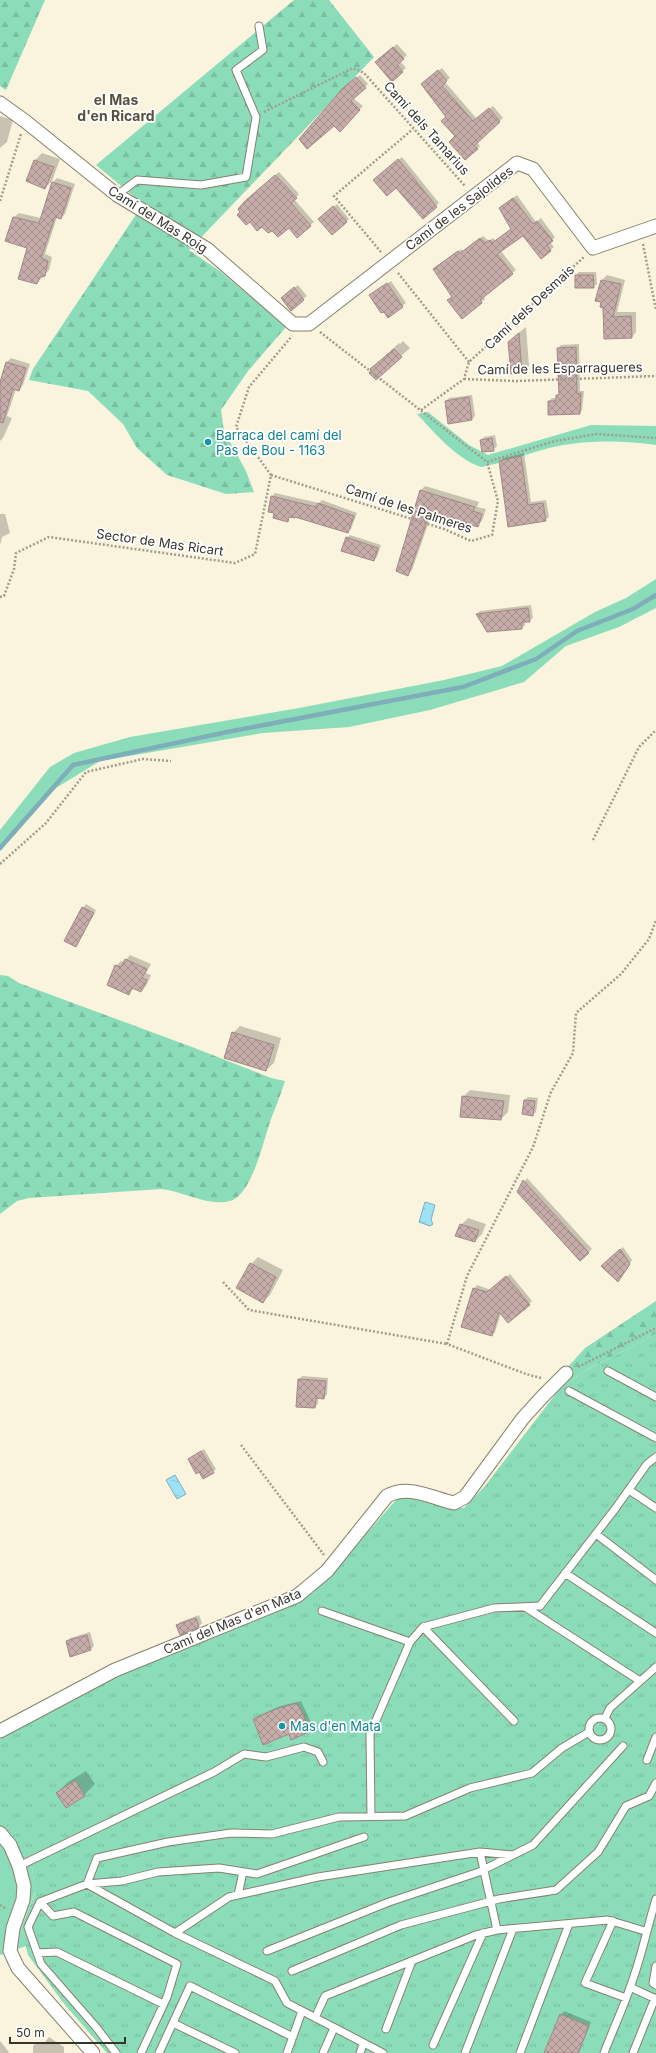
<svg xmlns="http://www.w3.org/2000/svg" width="656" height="2053" font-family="Inter,sans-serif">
<defs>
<pattern id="forest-firs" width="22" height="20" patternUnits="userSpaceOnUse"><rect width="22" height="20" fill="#8bddb9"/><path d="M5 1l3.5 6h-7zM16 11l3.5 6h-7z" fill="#79be9f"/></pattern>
<pattern id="park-tufts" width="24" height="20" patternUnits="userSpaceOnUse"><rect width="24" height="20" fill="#8bddb9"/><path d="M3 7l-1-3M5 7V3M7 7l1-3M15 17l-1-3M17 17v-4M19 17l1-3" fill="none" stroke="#79be9f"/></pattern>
<pattern id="water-ripples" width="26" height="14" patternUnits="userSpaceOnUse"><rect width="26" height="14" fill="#9ce3f7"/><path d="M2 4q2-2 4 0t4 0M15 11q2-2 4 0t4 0" fill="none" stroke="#87c3d4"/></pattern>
<pattern id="building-cross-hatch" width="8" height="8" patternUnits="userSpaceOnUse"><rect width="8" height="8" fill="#c7adaa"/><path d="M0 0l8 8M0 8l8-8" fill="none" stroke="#a28e8b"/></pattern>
</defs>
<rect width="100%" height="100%" fill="#faf3dd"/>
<path fill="#8bddb9" d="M428,412L469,445L488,455L591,425L656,426V445C622,440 582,440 549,448C526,454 504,463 481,467C455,458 435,433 417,414Z
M656,579V608L619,627L566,646L524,682L430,710L349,727L263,733L100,761L56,788L0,851V830L50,767L74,753L130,737L299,708L444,680L502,666L595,612L626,598Z
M0,1815L21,1845L32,1867L35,1892L21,1928L26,1946L0,1955Z"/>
<path fill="url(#forest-firs)" d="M0,0H45L6,90L0,86Z
M294,0H329L374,57L189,250L221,272L286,327L248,371L221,410L224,431L246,471L254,492L226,494L167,475L137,448L123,424L88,391L29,380L33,369L143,204L96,165Z
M0,975L8,976L19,983L192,1047L271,1078L285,1081C281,1094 276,1106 271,1119C264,1138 252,1196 230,1201C208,1207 183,1191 161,1189L29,1198L17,1201L0,1214Z
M656,1301V1334L588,1369L561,1387L566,1369L585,1348Z"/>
<path fill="url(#park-tufts)" d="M656,1334V2053H107L65,2005L28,1955L21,1928L35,1893L32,1867L20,1845L0,1815V1739L60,1707L122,1670L199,1641L313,1593L398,1498L416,1497L450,1508H464L485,1486L561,1387L588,1369Z"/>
<path fill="url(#water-ripples)" stroke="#7eaeba" d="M425,1202L435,1205L431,1220L433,1224L430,1226L419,1222Z
M175,1475L186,1494L177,1499L166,1480Z"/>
<path fill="#0003" d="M397,44L407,55L400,61L406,68L392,80L376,62Z
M442,68L450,78L445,82L477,119L493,106L503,118L477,142L480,146L477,149L456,136L447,117L426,81Z
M360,75L368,84L353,98L363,106L340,131L349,84Z
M0,116L13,120L7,142L0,148Z
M42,153L60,159L52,181L45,188L28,181L35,160Z
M402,157L439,203L436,206L378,177Z
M279,172L299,194L294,199L314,222L298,236L289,227L250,198Z
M57,178L75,184L65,214L61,218L57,217L45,254L52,257L49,270L37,283L29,248L14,217L19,213L41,218L53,182Z
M517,195L536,222L541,218L555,237L550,242L554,247L541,258L523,235L500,250L516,270L483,296L485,299L462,318L448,300L453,296L437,266L461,249L463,251L483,236L489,241L493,238L496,241L512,229L503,205Z
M337,204L349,219L346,222L323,216Z
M579,272H596L597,284L593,287L576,275Z
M607,275L625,280L617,312H636V332L632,337L605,338L602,280Z
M391,281L406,303L402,306L373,294Z
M298,285L307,296L303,299L285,295Z
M526,327L529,366L522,373L516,335Z
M403,341L410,348L376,379L371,369L399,343L400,344Z
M579,344L580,391H584L582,410L579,413L571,415L549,414V401L552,398H557L560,392L558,348L561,345Z
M11,358L30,364L23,385L19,390L16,389L7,416L12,418L3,438L0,441V379L2,380L7,362Z
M472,395L475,416L472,419L446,401L449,398Z
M495,435L497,446L493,450L481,440L484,437Z
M524,453L531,502L546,500L549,517L545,520L509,526L500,462L503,458Z
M425,486L479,502L477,507L486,509L482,521L477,526L432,513L412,570L408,575L421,490Z
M275,493L319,503L322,500L357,513L351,529L347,532L296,516H291L287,521L275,512L272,496Z
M0,514H5L10,533L2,537L0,545Z
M350,535L381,545L377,557L373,560L347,538Z
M531,605L533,618L529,621H525V625L522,628L488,631L477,614L480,611Z
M86,904L96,910L76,946L83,908Z
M130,955L151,964L146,973L151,975L146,986L141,991L134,988L129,993L116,966L121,961L124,962Z
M240,1026L281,1038L274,1063L266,1070L233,1033Z
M470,1090L510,1095L508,1112L501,1119L463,1097Z
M528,1097L538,1098L536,1112L533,1115L523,1114L525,1100Z
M527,1178L592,1249L580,1260L518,1192Z
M468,1218L486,1224L482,1234L475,1241L461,1225Z
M623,1247L632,1260L621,1277L603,1266Z
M258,1257L283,1270L270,1295L263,1302L251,1264Z
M510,1274L532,1301L529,1304L501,1313L495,1332L492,1335L474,1289L477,1285L491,1290Z
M302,1376L328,1378L327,1394L324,1398L318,1397V1404L314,1407L299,1380Z
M204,1449L216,1469L213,1472L199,1471L189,1459Z
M199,1615L202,1623L199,1626L177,1625L180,1622Z
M90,1632L94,1646L91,1649L67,1641L70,1638Z
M301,1701L313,1727L310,1730L290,1733L254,1719L258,1716L280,1706Z
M86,1771L95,1784L84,1795L66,1807L57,1793L68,1782Z
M564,2011L591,2022L579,2053H546L561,2015Z
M49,2037L64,2047V2053H33V2046L36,2043L45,2042Z
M0,2041L9,2052L8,2053H0Z"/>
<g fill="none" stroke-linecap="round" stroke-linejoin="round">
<path stroke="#7eaeba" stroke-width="4.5" d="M0,848L73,765L227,732L463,687L536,659L577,631L633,609L656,595"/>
</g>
<path fill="url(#building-cross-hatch)" stroke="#a28986" d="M393,47L404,59L397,65L403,72L392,82L375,62Z
M438,70L447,81L442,86L473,121L489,108L500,122L474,146L478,149L465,160L449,142L455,136L441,121L446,117L421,84Z
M356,77L366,88L351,101L360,110L340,132L334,126L307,149L299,139L343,88Z
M398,159L437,207L423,219L396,188L387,196L373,180Z
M34,160L54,167L45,189L26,181Z
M275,175L297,198L291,203L311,226L297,238L289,228L278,237L272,231L268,233L262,227L257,231L250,222L246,225L237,215L240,212L238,209L245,201Z
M52,182L71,188L61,219L55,217L41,258L48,261L45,276L40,277L37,284L18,279L27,248L5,241L13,217L39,223Z
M513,198L533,224L537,221L553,241L547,245L551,251L541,259L523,236L497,254L513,274L480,300L482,303L462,319L447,300L452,297L433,269L458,251L459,254L480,238L485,243L490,240L492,243L511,229L499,208Z
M333,206L347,222L332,235L318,219Z
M575,275H593L594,288H575Z
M601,280L621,284L613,317L631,316L632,338L604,339L603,308L600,307L601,302L595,301Z
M387,283L403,307L388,318L384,312L381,313L369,295Z
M294,287L304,300L291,311L281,298Z
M519,333L522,374H511L508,342Z
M576,347L577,394L581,393L580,414L548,415V401H556V395H559L557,348Z
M394,349L402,357L376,380L369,373L371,370L370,369Z
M6,362L26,368L19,391L13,389L3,423L0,422V382Z
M469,397L472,420L448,424L445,401Z
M492,438L494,451L482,452L480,440Z
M521,456L528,505L543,503L546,521L508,527L499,461Z
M420,490L475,507L473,511L482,514L478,527L430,513L408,576L396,571Z
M271,496L316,507L318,503L354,516L348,533L295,517V518L289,517L288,522L273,518L274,513L268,512Z
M346,537L378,548L374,561L341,551Z
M528,608L530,622H522V629L487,632L476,614Z
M82,907L94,913L76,947L64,941Z
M125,959L147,969L142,978L147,980L141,992L132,988L129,995L107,985L115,965L121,967Z
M232,1032L274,1045L266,1071L224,1058Z
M462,1096L504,1101L501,1120L460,1117Z
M524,1100L535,1101L533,1116L522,1114Z
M523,1180L589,1253L580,1261L517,1192Z
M460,1224L479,1230L475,1242L455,1236Z
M620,1249L630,1264L618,1282L601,1266Z
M250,1263L276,1277L263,1303L236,1288Z
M506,1276L530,1305L508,1323L499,1312L492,1336L461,1327L473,1288L487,1292Z
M298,1379L326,1381L324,1399L316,1398L315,1408L296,1407Z
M201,1451L214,1473L203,1479L199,1472L196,1474L188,1459Z
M196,1618L199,1627L180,1635L176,1625Z
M87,1635L91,1650L70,1657L66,1641Z
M297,1703L311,1731L291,1740L289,1734L263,1745L253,1719L276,1709Z
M75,1780L85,1796L66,1808L56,1793Z
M560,2014L589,2026L578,2053H544Z"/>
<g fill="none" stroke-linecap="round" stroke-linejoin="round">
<defs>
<path id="lane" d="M117,195L137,180L201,185L246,177L256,117L236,70L263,50L259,26
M608,1371L656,1397
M569,1391L656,1438
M629,1490L656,1508
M596,1534L656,1580
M565,1573L656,1633
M525,1607L640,1681
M322,1611L410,1642
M423,1627L514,1721
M605,1718L610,1708L656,1667
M589 1729a11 11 0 1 1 22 0a11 11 0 1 1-22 0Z
M647,1760L656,1737
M371,1816L370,1734L410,1642L423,1627L494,1608L540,1606L615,1509L647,1464L656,1457
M480,1852L497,1930
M19,1866L214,1772L244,1754L266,1757L304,1747L318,1752L323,1762
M238,1895L243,1872
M40,1902L53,1916L74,1912L177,1964L167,1997L141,2053
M613,1921L585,1983L626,1998
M175,1933L229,1897L318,1877L480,1852L513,1855
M267,1951L389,1902L479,1872L533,1845L623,1746
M37,1953L57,1952L163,2004
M656,1966L653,1983L656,1985
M292,1971L401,1925L499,1899L556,1890L598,1852L626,1806L649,1796L656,1783
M630,1987L656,1999
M315,2018L325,1996L476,1935L497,1930L608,1920L645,1931
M173,2023L235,2053
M386,2029L412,1961
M433,2045L483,1933
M116,2053L96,2027L41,1964L28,1927L40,1902L87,1884L122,1881L158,1872L219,1868L257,1874L364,1837
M159,2053L190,1986L293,2037
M287,2053L302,2011
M323,2053L334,2028
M360,2053L363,2044
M383,2053L287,2003L275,1981L175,1933L87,1884L97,1858L168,1842L231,1833L272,1834L339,1817L405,1816L470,1788L532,1773L562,1748L589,1732
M465,2053L513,1929
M520,2053L569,1924
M604,2053C614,2027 626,2002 634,1976C643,1950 648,1925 656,1899
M633,2053L655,1998"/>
<path id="street" d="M0,103L25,121L117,195L207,249L293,324H309L517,163L533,169L593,248L656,226
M0,1731L115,1670L297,1596L327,1571L387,1496C408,1484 432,1498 454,1503L465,1497L523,1418L543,1396L566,1373
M0,1833L10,1845L19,1866L24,1886L23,1900L13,1928L10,1951L18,1968L93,2053"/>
</defs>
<use href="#lane" stroke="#87806c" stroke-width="9"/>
<use href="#street" stroke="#87806c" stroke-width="15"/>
<path stroke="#a19c8c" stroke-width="2.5" stroke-dasharray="2 2" stroke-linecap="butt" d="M264,112L353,68L364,73L465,186
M0,201L21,134
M643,244L656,310
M381,252L334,196L413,129
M398,273L469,362
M320,332L487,462
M464,379L516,381L656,376
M421,410L464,379L469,362L584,257
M487,462L555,441L597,434L656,438
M271,475L444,529L471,541L492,535L498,501L487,462
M0,597L4,596L14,569L16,553L49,537L235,563L255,554L271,475L236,427L249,387L292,336
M593,840L639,747L656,730
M0,864L46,823L86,772L143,759L171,761
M223,1282L249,1310L447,1344
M578,1367L656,1328
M541,1378L526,1374L447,1344L467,1276L533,1147L551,1092L573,1053L576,1013L621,974L649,939L656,920
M241,1445L324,1555
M0,1905L7,1909"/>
<use href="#lane" stroke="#fff" stroke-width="7"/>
<use href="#street" stroke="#fff" stroke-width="13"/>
</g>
<g fill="#0f9aa8" stroke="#fff" stroke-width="1.5">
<circle cx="208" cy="442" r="4"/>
<circle cx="282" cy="1726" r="4"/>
</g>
<g text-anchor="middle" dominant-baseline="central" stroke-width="3.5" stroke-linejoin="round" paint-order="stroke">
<g font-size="13" fill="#37342b" stroke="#fff">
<text transform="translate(427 128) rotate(48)">Camí dels Tamarius</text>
<text transform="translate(459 208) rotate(-37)">Camí de les Sajolides</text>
<text transform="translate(158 219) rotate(32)">Camí del Mas Roig</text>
<text transform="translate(529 307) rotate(-43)">Camí dels Desmais</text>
<text transform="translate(560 368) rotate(-1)">Camí de les Esparragueres</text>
<text transform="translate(409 508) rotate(18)">Camí de les Palmeres</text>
<text transform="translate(160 542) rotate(8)">Sector de Mas Ricart</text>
<text transform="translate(232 1621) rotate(-23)">Camí del Mas d'en Mata</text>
</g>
<g font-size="13" fill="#0d838f" stroke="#fff" text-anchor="start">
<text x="216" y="435">Barraca del camí del<tspan x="216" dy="15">Pas de Bou - 1163</tspan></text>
<text x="290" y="1726">Mas d'en Mata</text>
</g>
<g font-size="14" font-weight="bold" fill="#56503d" stroke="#fff">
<text x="116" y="99">el Mas<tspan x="116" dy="16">d'en Ricard</tspan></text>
</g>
</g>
<path d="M10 2037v6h115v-6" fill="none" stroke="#37342b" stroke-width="2"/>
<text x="16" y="2037" font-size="12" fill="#37342b" stroke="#ffffff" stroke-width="3" paint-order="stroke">50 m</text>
</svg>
